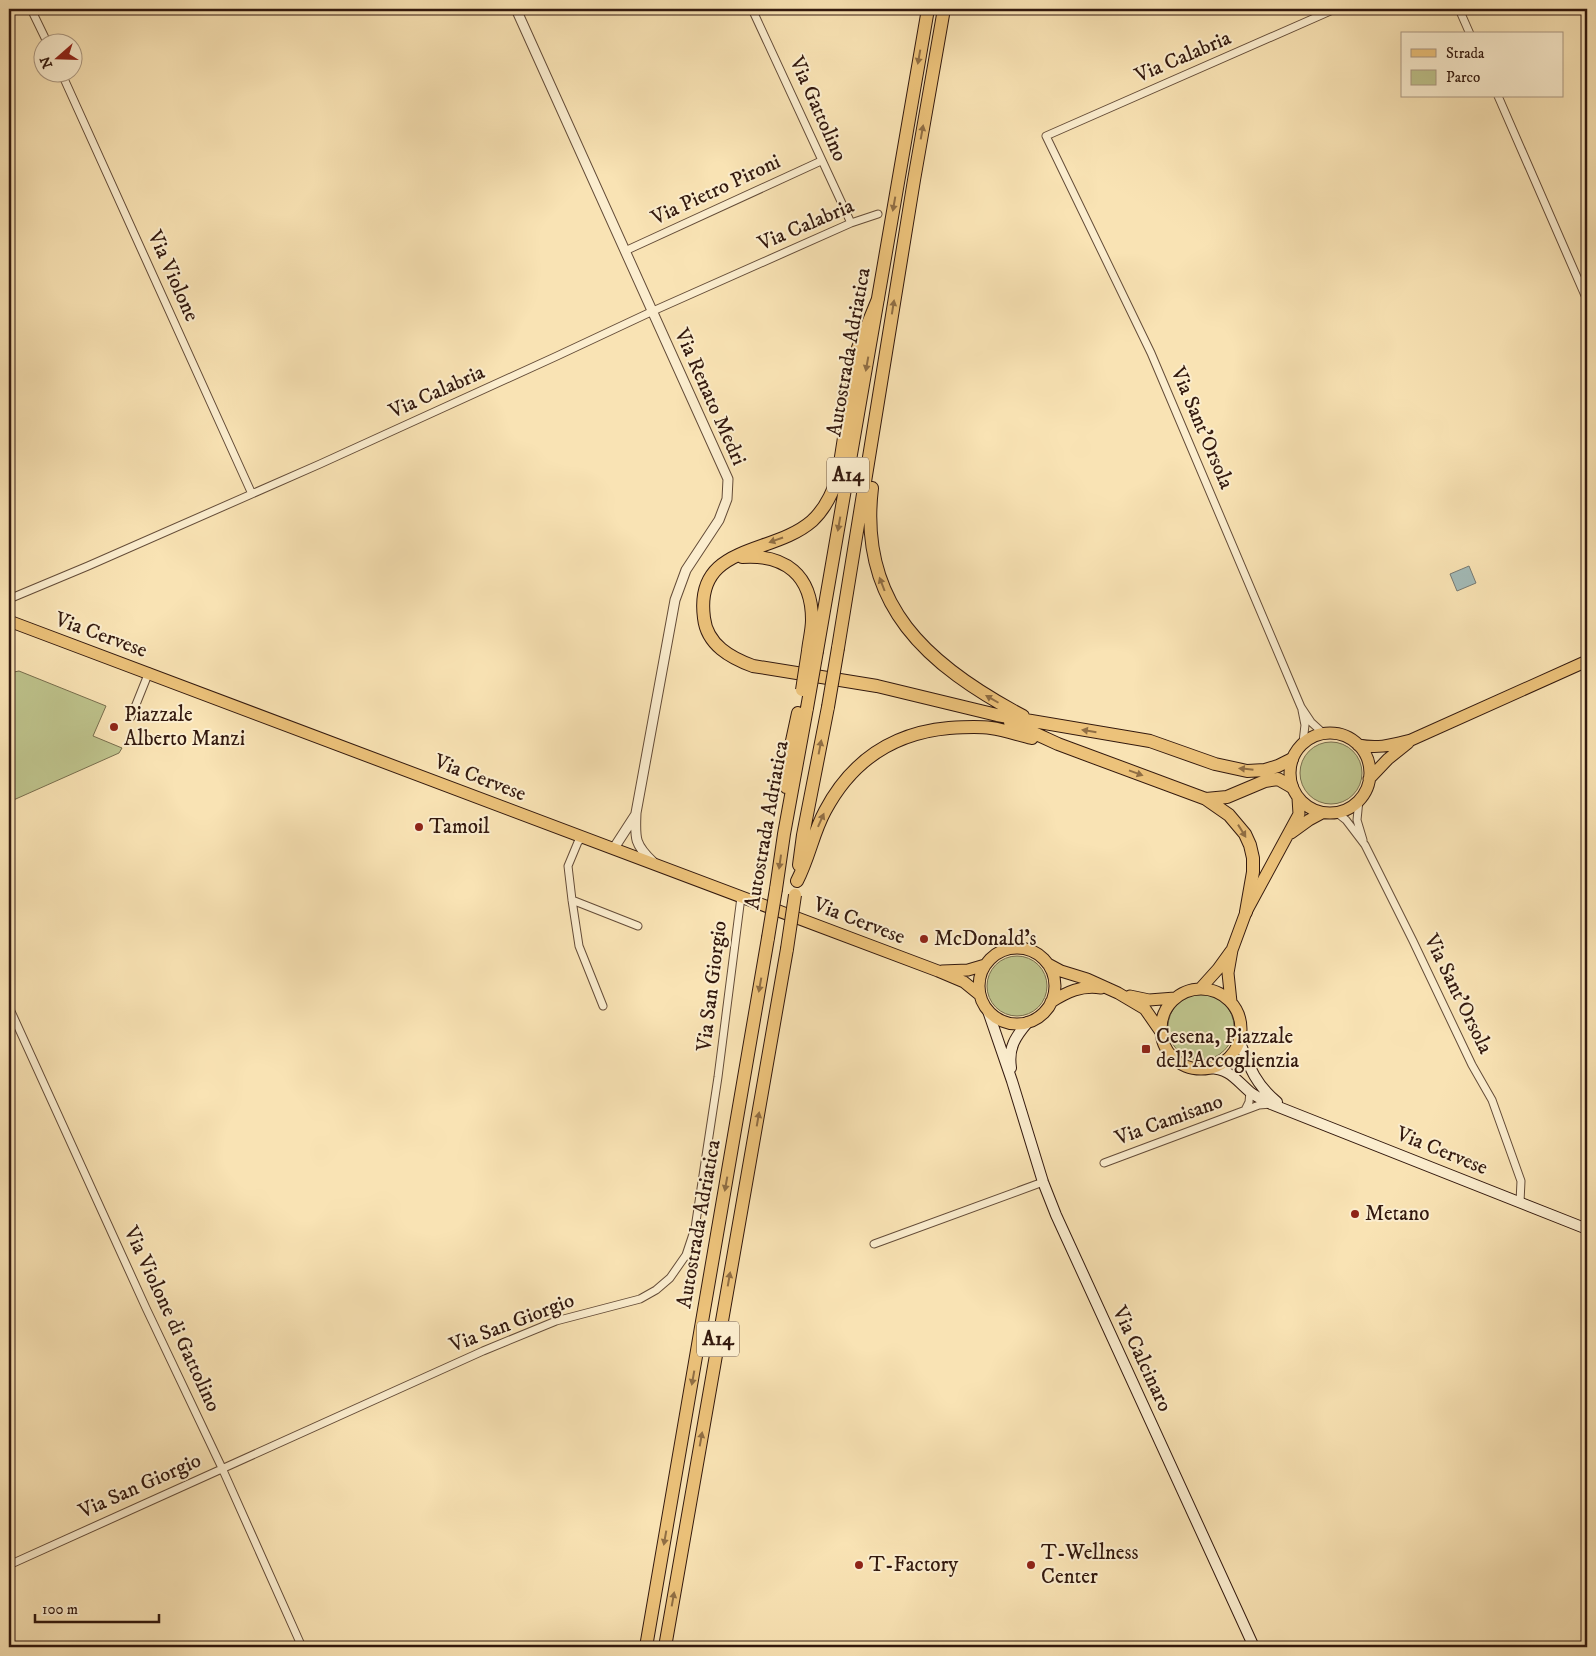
<svg xmlns="http://www.w3.org/2000/svg" width="1596" height="1656" font-family="'IM FELL DW Pica',serif">
<rect width="100%" height="100%" fill="#f9e3b4"/>
<filter id="stains"><feTurbulence type="fractalNoise" baseFrequency=".004" numOctaves="4"/><feColorMatrix values="0 0 0 0 .2 0 0 0 0 .09 0 0 0 0 .02 0 0 0 .5 -.17"/></filter>
<radialGradient id="worn" r=".72"><stop offset=".6" stop-color="#630" stop-opacity="0"/><stop offset="1" stop-color="#630" stop-opacity=".3"/></radialGradient>
<path fill="#bec38c" stroke="#786e4d" d="M19,671L106,706L93,736L122,748L119,753L9,802V673Z
M1300 773a31 31 0 1 1 62 0a31 31 0 1 1-62 0Z
M987 986a30 30 0 1 1 60 0a30 30 0 1 1-60 0Z
M1168 1027a33 33 0 1 1 66 0a33 33 0 1 1-66 0Z"/>
<path fill="#a3bbb8" stroke="#767a74" d="M1469,566L1476,583L1457,591L1450,574Z"/>
<g fill="none" stroke-linecap="round" stroke-linejoin="round">
<defs>
<path id="minor" d="M31,9L47,42
M752,9L851,223
M1459,9L1470,34
M61,72L252,494
M1498,96L1587,300
M625,251L821,161
M9,599L88,566L320,464L557,356L653,311L851,223L878,214
M1302,710L1305,725L1303,742
M131,717L149,672
M1323,733L1311,722L1301,707L1151,353L1046,136L1335,9
M1359,800L1357,820L1363,840
M1337,813L1346,820L1365,845L1413,941L1472,1065L1492,1100L1521,1181L1520,1202
M583,837L578,842L568,866L572,900L579,946L603,1006
M572,900L638,926
M9,1007L146,1308L222,1468L302,1647
M1245,1110L1249,1102L1250,1092
M1104,1163L1259,1105L1271,1104
M874,1244L1043,1182
M9,1565L483,1351L556,1321L640,1299L656,1290L670,1278L686,1255L695,1228L718,1077L741,897"/>
<path id="tertiary" d="M516,9L728,479L727,499L719,520L686,570L675,600L636,813C635,838 634,844 653,862
M614,848L636,814"/>
<path id="secondary" d="M988,1011L1012,1081L1043,1182L1056,1215L1254,1647
M1239,1040C1249,1066 1255,1084 1277,1102
M1011,1068C1008,1048 1015,1037 1028,1022
M1209,1068C1230,1069 1235,1079 1250,1092C1256,1097 1264,1100 1271,1104L1587,1229"/>
<path id="primary" d="M9,621L938,971L964,982L980,995
M1290 773a40 40 0 1 1 80 0a40 40 0 1 1-80 0Z
M1358,745C1379,749 1391,745 1411,740L1587,661
M1369,779L1388,759L1408,743
M1291,833L1309,820L1322,813
M979 986a38 38 0 1 1 76 0a38 38 0 1 1-76 0Z
M1048,964L1061,971L1087,979L1118,993L1145,1009L1161,1032
M942,971L968,970L985,965
M1200,989L1218,969L1231,951
M1161 1029a40 40 0 1 1 80 0a40 40 0 1 1-80 0Z
M1130,996L1149,1000L1175,998
M1051,1002C1067,992 1081,985 1101,988
M1231,1002L1228,973L1232,950L1246,912L1299,814L1298,798"/>
<path id="motorway" d="M878,299L858,348L838,476C833,492 825,509 812,521C772,556 694,543 704,618C707,645 731,658 753,666L877,686L997,715L1150,741L1215,764L1247,771L1265,770L1278,766L1292,759
M872,488C858,605 928,666 1023,716
M742,557C785,554 812,575 812,620C812,630 809,641 808,651
M838,648L914,180L944,9
M817,651L928,9
M1010,722L1058,744L1206,799L1229,815L1245,834L1250,845L1253,858V872L1246,912
M786,787L787,764L798,713
M1206,799L1227,797L1265,781L1278,779L1292,787
M799,865L803,835L828,707
M797,881C809,858 813,833 825,811C852,760 893,733 949,728C963,727 978,726 991,728C1005,730 1019,735 1032,738
M776,889L784,834L807,708
M646,1647L768,938
M665,1647L787,949"/>
</defs>
<use href="#minor" stroke="#644c38" stroke-width="9"/>
<use href="#tertiary" stroke="#644c38" stroke-width="11"/>
<use href="#secondary" stroke="#33190e" stroke-width="12"/>
<use href="#primary" stroke="#33190e" stroke-width="13"/>
<use href="#motorway" stroke="#33190e" stroke-width="14"/>
<use href="#minor" stroke="#fbedce" stroke-width="7"/>
<use href="#tertiary" stroke="#fbedce" stroke-width="9"/>
<use href="#secondary" stroke="#fbedce" stroke-width="10"/>
<use href="#primary" stroke="#ecc27a" stroke-width="11"/>
<use href="#motorway" stroke="#ecc27a" stroke-width="12"/>
<defs>
<path id="motorway-bridge" d="M802,690L808,651
M828,707L838,648
M807,708L817,651
M768,938L776,889
M787,949L795,895"/>
</defs>
<use href="#motorway-bridge" stroke="#33190e" stroke-width="14" stroke-linecap="butt"/>
<use href="#motorway-bridge" stroke="#ecc27a" stroke-width="12"/>
</g>
<defs><path id="oneway-solid" d="M-6-.8H1V-3.2L6.5 0L1 3.2V.8H-6Z" transform="scale(1.25)"/></defs>
<g fill="#906e44">
<use href="#oneway-solid" transform="translate(919 57) rotate(100)"/>
<use href="#oneway-solid" transform="translate(922 132) rotate(-80)"/>
<use href="#oneway-solid" transform="translate(894 204) rotate(100)"/>
<use href="#oneway-solid" transform="translate(893 307) rotate(-81)"/>
<use href="#oneway-solid" transform="translate(867 364) rotate(100)"/>
<use href="#oneway-solid" transform="translate(839 524) rotate(100)"/>
<use href="#oneway-solid" transform="translate(776 540) rotate(161)"/>
<use href="#oneway-solid" transform="translate(882 584) rotate(-111)"/>
<use href="#oneway-solid" transform="translate(992 699) rotate(-150)"/>
<use href="#oneway-solid" transform="translate(1089 731) rotate(-171)"/>
<use href="#oneway-solid" transform="translate(820 747) rotate(-79)"/>
<use href="#oneway-solid" transform="translate(1246 769) rotate(-174)"/>
<use href="#oneway-solid" transform="translate(1136 773) rotate(20)"/>
<use href="#oneway-solid" transform="translate(821 820) rotate(-66)"/>
<use href="#oneway-solid" transform="translate(1242 831) rotate(58)"/>
<use href="#oneway-solid" transform="translate(780 862) rotate(98)"/>
<use href="#oneway-solid" transform="translate(760 985) rotate(100)"/>
<use href="#oneway-solid" transform="translate(758 1119) rotate(-80)"/>
<use href="#oneway-solid" transform="translate(726 1184) rotate(100)"/>
<use href="#oneway-solid" transform="translate(729 1279) rotate(-80)"/>
<use href="#oneway-solid" transform="translate(693 1378) rotate(100)"/>
<use href="#oneway-solid" transform="translate(701 1439) rotate(-80)"/>
<use href="#oneway-solid" transform="translate(665 1538) rotate(100)"/>
<use href="#oneway-solid" transform="translate(673 1599) rotate(-80)"/>
</g>
<g fill="#8f2418" stroke="#fbedce" stroke-width="2">
<circle cx="114" cy="727" r="5"/>
<circle cx="419" cy="827" r="5"/>
<circle cx="924" cy="939" r="5"/>
<rect x="1141" y="1044" width="10" height="10" rx="2.5"/>
<circle cx="1355" cy="1214" r="5"/>
<circle cx="859" cy="1565" r="5"/>
<circle cx="1031" cy="1565" r="5"/>
</g>
<g text-anchor="middle" dominant-baseline="central" stroke-width="4" stroke-linejoin="round" paint-order="stroke">
<g fill="#fbedce" stroke="#6f5948" stroke-width="1">
<rect x="827" y="457.5" width="42" height="35" rx="4"/>
<rect x="697" y="1321.5" width="42" height="35" rx="4"/>
</g>
<g font-size="20" font-weight="bold" fill="#33190e">
<text x="848" y="475">A14</text>
<text x="718" y="1339">A14</text>
</g>
<g font-size="21" fill="#33190e" stroke="#fbedce">
<text transform="translate(1183 57) rotate(-23)">Via Calabria</text>
<text transform="translate(818 109) rotate(66)">Via Gattolino</text>
<text transform="translate(716 190) rotate(-25)">Via Pietro Pironi</text>
<text transform="translate(806 225) rotate(-23)">Via Calabria</text>
<text transform="translate(173 276) rotate(66)">Via Violone</text>
<text transform="translate(849 352) rotate(-80)">Autostrada Adriatica</text>
<text transform="translate(437 392) rotate(-24)">Via Calabria</text>
<text transform="translate(710 397) rotate(66)">Via Renato Medri</text>
<text transform="translate(1202 428) rotate(67)">Via Sant'Orsola</text>
<text transform="translate(101 635) rotate(20)">Via Cervese</text>
<text transform="translate(480 778) rotate(21)">Via Cervese</text>
<text transform="translate(767 825) rotate(-80)">Autostrada Adriatica</text>
<text transform="translate(859 921) rotate(21)">Via Cervese</text>
<text transform="translate(712 986) rotate(-83)">Via San Giorgio</text>
<text transform="translate(1458 994) rotate(64)">Via Sant'Orsola</text>
<text transform="translate(1169 1120) rotate(-20)">Via Camisano</text>
<text transform="translate(1442 1151) rotate(22)">Via Cervese</text>
<text transform="translate(699 1224) rotate(-80)">Autostrada Adriatica</text>
<text transform="translate(172 1319) rotate(65)">Via Violone di Gattolino</text>
<text transform="translate(512 1323) rotate(-21)">Via San Giorgio</text>
<text transform="translate(1142 1359) rotate(65)">Via Calcinaro</text>
<text transform="translate(140 1486) rotate(-24)">Via San Giorgio</text>
</g>
<g font-size="21" fill="#33190e" stroke="#fbedce" text-anchor="start">
<text x="124" y="715">Piazzale<tspan x="124" dy="24">Alberto Manzi</tspan></text>
<text x="429" y="827">Tamoil</text>
<text x="934" y="939">McDonald's</text>
<text x="1156" y="1037">Cesena, Piazzale<tspan x="1156" dy="24">dell'Accoglienzia</tspan></text>
<text x="1365" y="1214">Metano</text>
<text x="1041" y="1553">T-Wellness<tspan x="1041" dy="24">Center</tspan></text>
<text x="869" y="1565">T-Factory</text>
</g>
</g>
<rect width="1596" height="1656" fill="none" stroke="#f9e3b4" stroke-width="30"/>
<rect x="10" y="10" width="1576" height="1636" fill="none" stroke="#33190e" stroke-width="2.5"/>
<rect x="15" y="15" width="1566" height="1626" fill="none" stroke="#33190e"/>
<rect x="1401" y="32" width="162" height="65" fill="#fbedce" stroke="#ab9881"/>
<rect x="1411" y="49" width="25" height="8" fill="#ecc27a" stroke="#ab9881"/>
<text x="1446" y="58" font-size="15" fill="#33190e">Strada</text>
<rect x="1411" y="70" width="25" height="15" fill="#bec38c" stroke="#ab9881"/>
<text x="1446" y="82" font-size="15" fill="#33190e">Parco</text>
<g transform="translate(58 58) rotate(250)"><circle r="24" fill="#fbedce" stroke="#ab9881"/>
<path d="M0-4L9 19L0 12L-9 19Z" fill="#8f2418"/>
<text y="-8" font-size="14" font-weight="bold" text-anchor="middle" fill="#33190e">N</text>
</g>
<path d="M35 1614v8h124v-8" fill="none" stroke="#33190e" stroke-width="2.5"/>
<text x="42" y="1614" font-size="15" fill="#33190e" stroke="#fbedce" stroke-width="4" paint-order="stroke">100 m</text>
<rect width="100%" height="100%" filter="url(#stains)"/>
<rect width="100%" height="100%" fill="url(#worn)"/>
</svg>
